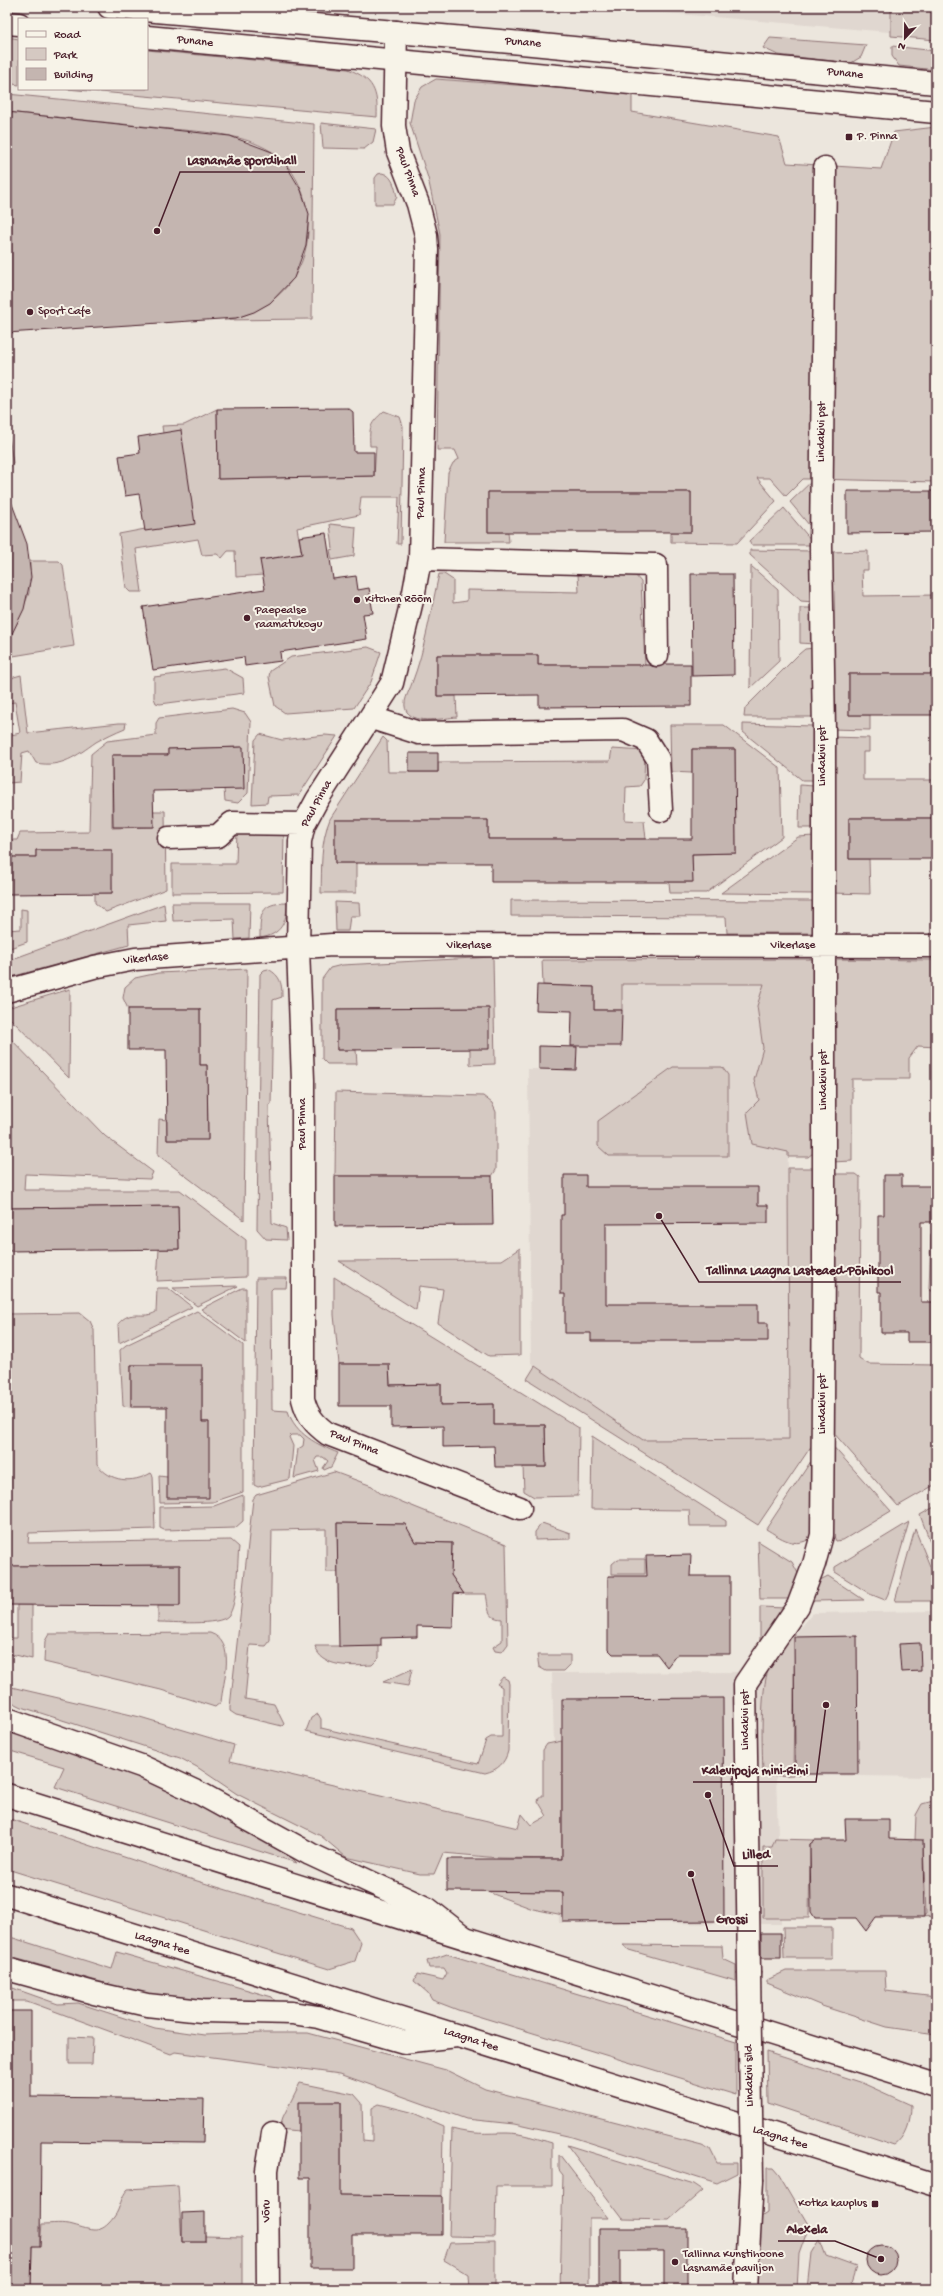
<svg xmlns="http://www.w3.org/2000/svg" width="943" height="2296" font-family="'Gochi Hand',sans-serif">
<rect width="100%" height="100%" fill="#ece6dd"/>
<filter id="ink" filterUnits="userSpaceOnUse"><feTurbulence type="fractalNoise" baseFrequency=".025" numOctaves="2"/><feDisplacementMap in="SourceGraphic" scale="8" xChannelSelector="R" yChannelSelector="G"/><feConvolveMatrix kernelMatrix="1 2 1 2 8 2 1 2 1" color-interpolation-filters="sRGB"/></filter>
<g filter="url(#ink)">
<path fill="#e0d7d0" d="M597,7H936V36Z
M622,984H787L789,1439L642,1440L531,1363L528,1069L576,1070L577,1046H621Z
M936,1611V1777L776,1775L781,1924L559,1923L552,1673L746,1672L772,1662L813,1613Z"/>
<path fill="#d5c9c2" stroke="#907476" d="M891,7H936V40L891,36Z
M7,37L19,39V85L7,83Z
M770,38L866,45L861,57L851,63L778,55L763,48Z
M892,46L936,51V70L899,66L892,56Z
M147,50L348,69C374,79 378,92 377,117L67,89H147Z
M436,79L632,94V112L779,137L787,163L881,169L894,132L936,127V482L814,479V531L790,502L814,479H803L786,496L770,478H757L776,501L737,543L671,542V532H691V492H488V532H508L509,542H444L448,473L453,463L459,459L455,450H437L440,234L428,178L410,123L414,100L422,87Z
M7,94L314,124L312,319L224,320C259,315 289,294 302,261C316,224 306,175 272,152C238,130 190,132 151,127C103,122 55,117 7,112Z
M321,123L376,129L373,142L364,149L323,148Z
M382,173C393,175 395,188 397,197L393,204H375V178L378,174Z
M217,409L218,479L374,476L376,446H370C369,426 370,424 384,411L400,417L403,426L401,544H397L399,497H361L359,515L297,528L303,560L280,566L279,557L261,560L263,575L236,577L235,551H228L222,558L217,554L202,555L198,539L136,549L142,592H130L126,588L119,534L145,529V531L163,433L162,426L184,425Z
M7,423L13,463L7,471Z
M784,508L812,541L811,545H751L749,541Z
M330,524L356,527L354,556L332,560L330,550L333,549Z
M750,550L814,551V602L801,601L750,555Z
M868,551V570H862L863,596L936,595V674H849V715H870V730L830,729V552Z
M30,561H59L63,565L74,646L7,657V637L17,623L29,593Z
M751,566L778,590L779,661L750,688Z
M580,572L635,575L641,582L645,665H538V655H437V696H456L457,717C444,718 417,725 407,712C401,703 409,692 412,683C425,649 431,610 439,574H444L453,580V603L467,601V590L579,592L578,574Z
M800,608H814V644L800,643Z
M368,647L381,652L371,682L354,708L285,713L275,706L269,677L270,671L291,657Z
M814,648L813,717H744L745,708L799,654L805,649Z
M225,668L243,678L244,693L160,704L156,703L154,698V677Z
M21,675L28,733L119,723H126L125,728C115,732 105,737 96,742C76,756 62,768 36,763L29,751L22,753L20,782L9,783L7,736L20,733L15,702L7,703V681L14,677Z
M232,709L245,713L251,722L248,793L238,803L225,801L224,789L243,747L168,749V755H112V828L153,827V811H165L166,889L106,912L95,903V893H112L111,850H36V857H7V840H17L20,833L89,832L91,754L107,741L156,735V723L159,718Z
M743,724L813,726L815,780H802L743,732Z
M670,725H724L780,768L782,837L706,893H670L669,882H692V854L736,853L735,749H692V773L671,772Z
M260,734L282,740L325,735L337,736L299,795L268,796L267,803L252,804L255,740Z
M383,737L387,741L388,772H438V762L610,761L612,749L645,751L644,780L640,786L626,787L625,820L644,821L646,839H488V820H335V863H356V893H321C322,867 320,843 330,819Z
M830,737L869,738V752H863V780H936V818H849V859H869L870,894L830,893Z
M800,785L814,786V828H799Z
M237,829L284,830L283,892L172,893V864H236Z
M814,836V894L721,893L798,837Z
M511,900L814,901L815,933H727L726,917L511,916Z
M335,902L359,903L360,916H350L348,931H336Z
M172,903H250L249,938L235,939L234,919L173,921Z
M287,903C287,922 281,935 260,938C260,914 260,903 287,903Z
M164,904L166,921L128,925L129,945L7,978V961Z
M21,909L27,910V942L7,949V930L21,929Z
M493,957L495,1064L470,1065V1049L488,1008L337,1009V1050H356L357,1064H327L322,1059V979L330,968L342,965Z
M813,959V1153L808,1157H788V1152L752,1144L747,1112L759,1100L754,1080L763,1048L757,1006L764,984H622V1010H594V987L543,985L542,960Z
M832,959L936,960V1047L918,1046L909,1058V1079H852V1161L832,1162Z
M247,969L244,1220L158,1155L159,1119L167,1120V1140L208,1139L207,1065H200V1009H128L123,998L125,987L135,978L158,973Z
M268,969C281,976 282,984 282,997L273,1000L271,1104L269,1105L272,1223L286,1228L287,1240L266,1239L257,1229L260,974L264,970Z
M70,989L69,1078L7,1015V1008Z
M7,1035L105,1136L153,1172L150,1179L25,1174L24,1190H180L246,1240V1277L157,1281L159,1249H179L178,1206L7,1208Z
M673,1067H722L728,1075V1156H609L598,1146V1121Z
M336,1092L483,1096L492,1103L496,1112V1170L492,1176H335Z
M788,1168H816V1439L758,1525L527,1379L535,1366L643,1440L789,1439Z
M832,1174H856L860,1177L859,1358L868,1364L936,1365V1484L898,1506L832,1431Z
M931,1234H936V1294L929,1289Z
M520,1248V1355L489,1356L438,1323L443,1289L419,1286L416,1310L339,1261L502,1260Z
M334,1277L579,1428L578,1496L534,1497L524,1491L523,1467H546L545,1425H494V1404L441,1405V1384L390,1385L389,1364H339L334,1315Z
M256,1278H287L286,1288H273L271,1290L272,1410L288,1411C295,1434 318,1445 338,1453L331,1467L324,1470L323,1468L328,1461L323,1457H317L315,1460L319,1471L294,1478L298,1449L303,1446L304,1439L300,1435H291L289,1437L293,1446L290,1479L258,1487L254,1485Z
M238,1286L197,1306L173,1288Z
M157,1288H168L192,1307L119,1343L118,1324C131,1308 143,1320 156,1312Z
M242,1288H246V1343L201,1309Z
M197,1311L243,1345V1492L213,1502L160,1503L159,1476L167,1477L209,1422H202V1366L131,1365V1407L123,1406L120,1350L126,1345Z
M80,1313L90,1321L94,1330L97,1464C110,1482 132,1484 151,1473L153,1476L155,1529L29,1533L28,1543L231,1540L239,1547C237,1562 238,1606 228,1616C219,1626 172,1622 158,1622V1606H180V1565L7,1566V1314Z
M592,1436L726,1521V1526H690L689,1510L591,1509Z
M830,1443L891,1511L843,1540L836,1541L832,1532Z
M815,1455L811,1538C795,1549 781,1538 766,1529Z
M334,1472L372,1486L380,1493L506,1544L508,1644L502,1652L495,1651L493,1647L502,1641V1619C486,1618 489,1608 486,1594H464L451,1575L452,1543L415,1542L404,1524L337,1523L338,1572H326V1529L272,1530L270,1641L266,1646L250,1645L245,1699L274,1704L284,1724L282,1726L236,1715L230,1711V1707L253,1499L256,1495Z
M243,1495V1521L235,1528L164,1530L160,1528V1507L214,1506Z
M936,1506V1547L931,1544L920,1515Z
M909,1522L888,1594L885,1600L870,1594L835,1572V1567Z
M542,1523L570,1533V1539L535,1540V1532Z
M915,1529L936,1581V1601H895Z
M758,1541L792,1562L800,1577L793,1599H760Z
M618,1559H645V1574H612V1564Z
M828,1576L864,1600L814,1601L809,1598L816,1582Z
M17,1605H32V1659L7,1653V1638H17Z
M760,1607L786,1608L760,1651Z
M795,1625L793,1775L769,1776L763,1772C762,1745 760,1692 769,1667C775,1652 787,1638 795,1625Z
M210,1633C237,1642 223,1681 221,1702L215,1707L161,1690L44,1662L45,1641L49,1634Z
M315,1646H379V1658L372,1665C354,1666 321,1669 315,1646Z
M537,1655H570V1665L564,1671H546L539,1667Z
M412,1669L408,1686L383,1682Z
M503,1677L508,1680L509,1684L508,1751C505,1763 498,1770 485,1773L306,1731L311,1718L318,1714L321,1719V1728L478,1764L486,1740L491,1737H502V1687L497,1684Z
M7,1686L140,1717L234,1745L230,1761L518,1828L522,1814L531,1825L547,1816L538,1801L539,1797H543V1750L547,1744L562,1741V1859L499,1858L443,1853L434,1874H420L346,1857L321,1836L237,1794L197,1767L180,1758L22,1707L8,1700L7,1703Z
M7,1729L163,1783L191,1796L292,1858L297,1863L55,1787L64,1767L7,1750Z
M933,1801L936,1802V1916L921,1917L926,1914L923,1843L915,1840L916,1815L922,1804Z
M7,1818L181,1876L351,1928L361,1943L355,1961L329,1969L7,1869Z
M775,1839L815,1840L810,1844L809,1918H763V1847H772Z
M485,1891L563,1892V1915L533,1909Z
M783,1927H832V1958H784Z
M7,1936L112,1969L117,1952L272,1997L275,2001H207L151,1996L7,1956Z
M623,1945L722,1946L723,1959L736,1965V1981L629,1950Z
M447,1954L736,2042V2095L458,2010L432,2000L428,1993L414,1981L417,1974L443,1980L447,1973L444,1968H429L427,1961Z
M786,1971H885L886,1991L936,1997V2034L887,2027L822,2006L767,1983V1980Z
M7,1986L58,2004L78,2003L155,2028L204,2035L262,2033H308L446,2070L485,2089L702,2145L710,2149L717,2163H737V2173L717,2183L572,2137L514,2124L466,2119L340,2074L175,2052L171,2054L27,2001H7Z
M69,2037L93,2038L92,2064H69Z
M767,2052L860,2082L911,2105C911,2120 907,2136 894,2145L768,2103Z
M300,2083L354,2094L362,2103L363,2141L372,2142V2108L379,2104L411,2112L443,2126L442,2196L330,2195L341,2178V2102L300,2103L299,2131L279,2129L283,2117Z
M452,2129C474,2135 485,2133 507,2133C522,2133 538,2139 552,2143V2186H496L495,2237L449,2236Z
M567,2145L694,2184L703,2190L669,2220L623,2219Z
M559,2154L608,2218H589V2289H560L563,2175L559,2170Z
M767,2168H773L779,2175L809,2226L799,2254L797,2289H754L758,2219L767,2213Z
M178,2186L182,2242H205V2236L242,2237V2289H31L32,2246L40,2245L42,2224C51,2224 64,2222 73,2225C92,2230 100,2236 114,2217C121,2208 120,2197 128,2189Z
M820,2240L826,2256L856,2267L851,2283L869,2289H808L812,2253Z
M495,2242V2289H470L469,2275L444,2260L450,2243Z"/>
<path fill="#c4b5b0" stroke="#4a1f2b" d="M7,112L230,136L272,152L286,165L301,190L309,214L306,245L294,278L270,303L254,312L236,318L7,333Z
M348,408L353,412L354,452H374V476L218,479L217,409Z
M181,430L195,524L145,531L139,494L125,496L119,456L140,453L138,437Z
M847,491H936V532L847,533Z
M488,492H691V532H488Z
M9,496L27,544L31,577L24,609L7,644V497Z
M326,533L333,579L356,576L358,590L369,588L373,613L363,614L367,639L280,652L281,661L259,664L245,666L244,657L153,670L143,607L265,589L260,560L302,554L299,537Z
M691,574H733L734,675L692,676Z
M437,655H538V665H649L657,667L665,664H691V706L539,707V695L437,696Z
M849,674H936V715H849Z
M243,747L244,789L153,791L154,827H113L112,755H168V749Z
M692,749H735L736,853L692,854L693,882H491V863H335V820H488V839H692Z
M409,753H438V772H409Z
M849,818H936V859H849Z
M36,850H112V893L7,894V857H36Z
M537,985L594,987V1010H622L621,1046H571L572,1011L536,1010Z
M489,1008V1049L337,1050V1009Z
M128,1009H200V1065H207L208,1140H167L166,1050H128Z
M539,1046L577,1047L576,1070L539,1069Z
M564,1175H586V1187H758V1205H768V1223L606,1224V1304H758V1323H768V1341H591V1333H565V1294H561V1215H564Z
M884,1175H902V1186H936V1222H921V1302H936V1342H907V1333H881V1292H878V1215H884Z
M335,1176H492L493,1225L335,1226Z
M178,1206L179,1249L7,1251V1208Z
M339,1364H389L390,1385L441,1384V1405L494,1404V1425H545L546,1467H495L494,1446L443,1447V1426L391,1427V1406H339Z
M131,1365H202V1422H209V1498H167V1407H131Z
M337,1523L405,1524L415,1542L452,1543L451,1575L464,1594L454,1593L453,1627L417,1626V1637L381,1638V1646L339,1647Z
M691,1555L690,1576H730V1654H677L667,1667L657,1654H613L608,1649V1576H647L646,1556Z
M180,1565V1606L7,1605V1566Z
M857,1636L858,1774H795L794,1637Z
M920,1643L921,1671L901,1672L899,1644Z
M723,1698L724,1921L563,1922V1892L447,1891V1859H562V1699Z
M845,1819H889V1839L923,1840L924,1917H876L866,1931L856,1918H815L811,1912L810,1844L815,1840H846Z
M761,1933H781V1958H761Z
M7,2011H31V2097L204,2099L203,2143L41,2141L40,2246H32L31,2289H7Z
M299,2102H341V2195L442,2196V2235H352V2268H310V2178H299Z
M205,2212V2242H182V2213Z
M599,2228H687V2289H664V2251H620V2289H599Z
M866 2260a15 15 0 1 1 30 0a15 15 0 1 1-30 0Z"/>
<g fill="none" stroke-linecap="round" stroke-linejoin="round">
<defs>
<path id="minor" d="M396,32L394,126L398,152L418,204L426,235L427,250L420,559L414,592L392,683L317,800L304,824L300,841L298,948L303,1080V1399C307,1415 314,1424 328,1434L520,1508
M420,559L656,565L657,655
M372,718L419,733L623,730L646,740L658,759L661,810
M169,838L218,836L232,823L304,824
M7,991L94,967L135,959L332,945L936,946
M7,1719L141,1766L203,1795L310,1854L428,1909L465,1938
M7,1969L94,1993L147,2005L202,2011L292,2013L318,2017L404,2042L457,2036
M749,1972L745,1684L798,1606L814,1564L822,1535L824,1268V731L821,547L825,168
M268,2289L267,2170L273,2133
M746,2289L752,2181"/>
<path id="major" d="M109,7L511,42L936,83
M7,23L19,24
M147,37L936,112
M7,1795L936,2085
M7,1895L936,2185"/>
</defs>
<use href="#minor" stroke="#4a1f2b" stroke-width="25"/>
<use href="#major" stroke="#4a1f2b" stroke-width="25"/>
<use href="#minor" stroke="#f7f3e8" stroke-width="22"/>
<use href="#major" stroke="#f7f3e8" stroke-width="22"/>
<defs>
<path id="minor-bridge" d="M749,1972L752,2181"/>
</defs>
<use href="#minor-bridge" stroke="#4a1f2b" stroke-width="25" stroke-linecap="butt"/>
<use href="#minor-bridge" stroke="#f7f3e8" stroke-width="22"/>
</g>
</g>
<g fill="#4a1f2b" stroke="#f7f3e8" stroke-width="1.5">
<rect x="845" y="133" width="8" height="8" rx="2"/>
<circle cx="30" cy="312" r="4"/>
<circle cx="357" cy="600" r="4"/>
<circle cx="247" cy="618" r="4"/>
<rect x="871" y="2200" width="8" height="8" rx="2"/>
<circle cx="675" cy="2262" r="4"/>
</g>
<g text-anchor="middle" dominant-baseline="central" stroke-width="4" stroke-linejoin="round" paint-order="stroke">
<g font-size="12" fill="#4a1f2b" stroke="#f7f3e8">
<text transform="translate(195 42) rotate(6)">Punane</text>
<text transform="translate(523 43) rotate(5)">Punane</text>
<text transform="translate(845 74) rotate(6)">Punane</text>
<text transform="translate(407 172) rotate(70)">Paul Pinna</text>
<text transform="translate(822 432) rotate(-89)">Lindakivi pst</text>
<text transform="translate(422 493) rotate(-88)">Paul Pinna</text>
<text transform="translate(823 756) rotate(-90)">Lindakivi pst</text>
<text transform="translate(317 804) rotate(-61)">Paul Pinna</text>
<text x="469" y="946">Vikerlase</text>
<text x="793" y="946">Vikerlase</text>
<text transform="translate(146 959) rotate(-6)">Vikerlase</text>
<text transform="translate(824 1080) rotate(-90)">Lindakivi pst</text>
<text transform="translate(303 1124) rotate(-90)">Paul Pinna</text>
<text transform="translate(823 1404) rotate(-90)">Lindakivi pst</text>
<text transform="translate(354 1443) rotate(22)">Paul Pinna</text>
<text transform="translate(746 1720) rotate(-90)">Lindakivi pst</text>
<text transform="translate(162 1944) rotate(17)">Laagna tee</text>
<text transform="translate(471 2040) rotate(18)">Laagna tee</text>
<text transform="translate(750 2076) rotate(-91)">Lindakivi sild</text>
<text transform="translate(780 2138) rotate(17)">Laagna tee</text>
<text transform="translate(267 2211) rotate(-91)">Võru</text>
</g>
<g font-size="12" fill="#4a1f2b" stroke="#f7f3e8" text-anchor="start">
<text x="857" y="137">P. Pinna</text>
<text x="38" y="312">Sport Cafe</text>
<text x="365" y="600">Kitchen Rõõm</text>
<text x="255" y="611">Paepealse<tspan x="255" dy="14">raamatukogu</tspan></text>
<text x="867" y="2204" text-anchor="end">Kotka kauplus</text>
<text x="683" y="2255">Tallinna Kunstihoone<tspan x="683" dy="14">Lasnamäe paviljon</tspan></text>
</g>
</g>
<path fill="none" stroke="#4a1f2b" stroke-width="1.5" d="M157 231L180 172H305M659 1216L699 1282H901M826 1705L816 1782H693M708 1795L734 1866H778M691 1874L708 1931H756M881 2259L835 2241H778"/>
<g fill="#4a1f2b" stroke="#f7f3e8" stroke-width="1.5">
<circle cx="157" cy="231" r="4"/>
<circle cx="659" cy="1216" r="4"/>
<circle cx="826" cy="1705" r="4"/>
<circle cx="708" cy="1795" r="4"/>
<circle cx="691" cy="1874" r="4"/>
<circle cx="881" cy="2259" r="4"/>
</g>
<g font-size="13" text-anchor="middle" font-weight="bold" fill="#4a1f2b" stroke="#f7f3e8" stroke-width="4" stroke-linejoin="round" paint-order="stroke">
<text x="242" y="164">Lasnamäe spordihall</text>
<text x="800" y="1274">Tallinna Laagna Lasteaed-Põhikool</text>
<text x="755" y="1774">Kalevipoja mini-Rimi</text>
<text x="756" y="1858">Lilled</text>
<text x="732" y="1923">Grossi</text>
<text x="807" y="2233">Alexela</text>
</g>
<rect width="943" height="2296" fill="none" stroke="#f7f3e8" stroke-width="24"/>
<rect x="12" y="12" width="919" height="2272" fill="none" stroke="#4a1f2b" stroke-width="1.5" filter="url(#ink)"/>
<rect x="18" y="18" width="130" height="72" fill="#f7f3e8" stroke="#b29e9c"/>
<rect x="26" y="31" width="20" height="6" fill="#f7f3e8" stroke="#b29e9c"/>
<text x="54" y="38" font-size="12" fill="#4a1f2b">Road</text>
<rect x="26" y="48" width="20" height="12" fill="#d5c9c2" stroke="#b29e9c"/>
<text x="54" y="58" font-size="12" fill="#4a1f2b">Park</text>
<rect x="26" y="68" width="20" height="12" fill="#c4b5b0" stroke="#b29e9c"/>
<text x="54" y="78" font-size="12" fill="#4a1f2b">Building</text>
<g transform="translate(905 38) rotate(202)" stroke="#f7f3e8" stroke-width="3" paint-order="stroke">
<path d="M0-3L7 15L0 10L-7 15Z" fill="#4a1f2b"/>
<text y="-6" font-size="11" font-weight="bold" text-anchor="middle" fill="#4a1f2b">N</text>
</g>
</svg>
